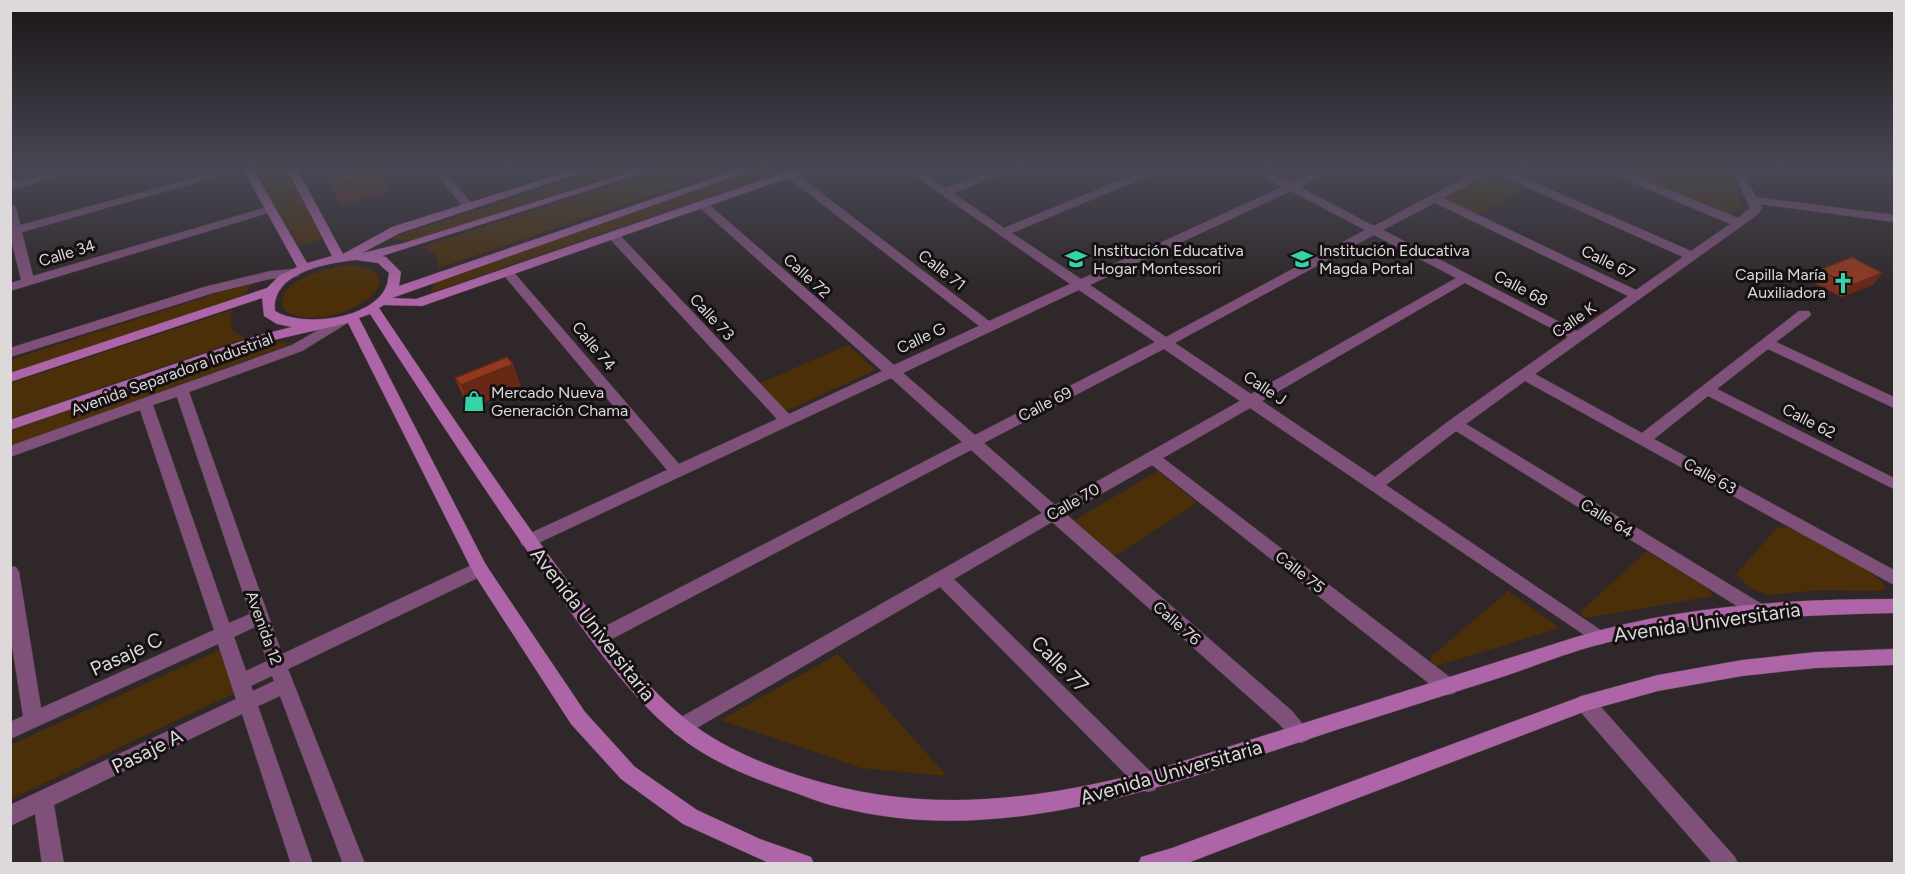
<svg xmlns="http://www.w3.org/2000/svg" width="1905" height="874" font-family="Figtree,sans-serif">
<rect width="100%" height="100%" fill="#2f2729"/>
<path fill="#4a2f09" d="M254,169H285L327,237L299,246Z
M604,169H636L412,242L389,238Z
M661,169H729L438,268C438,255 433,252 422,247Z
M761,169H787L430,293L437,280Z
M1616,169H1727L1743,205L1728,215Z
M1491,174L1525,189L1477,215L1443,199Z
M349,265C427,271 338,337 286,312C267,282 330,267 349,265Z
M252,282L245,294L226,304L11,375L10,360Z
M232,310L231,322L234,332L246,338L11,419V383Z
M264,342L294,343L11,446V430Z
M848,345L876,370L786,411L760,383Z
M1158,471L1197,503L1120,553L1111,556L1073,521Z
M1786,527C1803,531 1879,573 1887,588L1879,591L1823,590L1767,595L1749,587L1736,574L1776,529Z
M1647,551L1707,588L1713,596L1585,618L1580,612Z
M1508,591L1560,628L1433,667L1430,660L1433,655Z
M224,648L237,692L11,799L10,745Z
M838,654L947,776L861,768L721,720Z"/>
<g fill="none" stroke-linecap="round" stroke-linejoin="round">
<defs>
<path id="street" d="M68,169H85L10,190V183Z
M228,169H244L22,232L33,276L267,207H275V211L10,291V283L21,280L10,235V204L16,207L20,225Z
M432,169H443L473,205V209H465Z
M905,169H917L945,188L997,169H1011L1010,171L953,193L1004,228L1147,169H1161L1160,171L1012,233L1081,279L1282,187L1252,169H1265L1291,182L1321,169H1334L1300,187L1374,226L1481,169H1504L1691,251L1730,224L1605,171L1604,169H1618L1738,218L1750,208L1732,169H1742L1756,197L1894,215V222L1760,204L1762,208L1757,215L1535,374L1642,433L1799,311H1809L1811,314L1809,317L1776,342L1894,397V408L1768,349L1717,389L1894,478V489L1708,396L1654,439L1894,570V585L1525,381L1466,424L1765,606L1768,611L1765,616L1759,618L1753,616L1456,431L1386,485L1605,633L1608,638L1605,643L1599,645L1250,408L1163,458L1455,681L1457,687L1455,693L1448,695L1441,693L1152,465L1066,514L1292,711L1311,734L1308,740L1301,743L1294,740L1278,723L1052,522L954,579L1155,776L1158,783L1155,790L1148,792L1141,790L940,587L688,733L681,736L674,733L671,727L674,721L1042,513L971,450L606,642L600,644L594,642L591,637L594,632L962,442L891,378L534,545L528,547L522,545L520,541L522,537L667,470L501,272L507,268L511,269L679,464L777,419L609,238V232H617L789,414L882,371L698,206V202H706L894,365L979,326L786,176V172H794L989,321L1070,284ZM1493,172L1683,257L1636,290L1443,198ZM1291,191L1365,230L1166,337L1090,285ZM1435,203L1628,296L1577,331L1383,230ZM1374,235L1456,278L1251,394L1175,343ZM1465,283L1568,337L1450,420L1375,477L1262,401ZM1079,290L1155,342L975,435L903,373ZM1164,349L1240,401L1055,505L984,443Z
M1863,169H1894V175L1868,172Z
M294,269L298,270L300,273L298,276L270,279L213,293L10,357V348L204,287L270,271Z
M341,317L346,318L348,321L346,324L302,351L189,392L282,654L474,564L480,562L486,564L488,569L486,574L288,669L365,864H343L280,696L258,706L313,864H291L242,714L54,805L64,864H42L35,814L10,826V805L236,699L218,644L10,739V722L23,716L10,633V566L16,567L19,572L41,708L214,630L140,410L10,457V446L292,345ZM177,397L250,614L229,623L153,405ZM255,627L267,661L246,671L234,637ZM272,676L274,681L253,691L251,686Z
M1585,695L1592,697L1735,857L1738,864H1713L1578,709L1575,703L1578,697Z"/>
<path id="secondary" d="M243,169H253L307,263L332,256L287,169H297L343,254L392,227L576,169H591L400,233L362,253L404,243L640,169H655L382,256L386,257L401,272L399,286L740,169H755L392,298L416,299L794,169H809L808,171L422,306L384,305L379,308C441,400 503,493 569,583C606,633 644,689 695,726C727,749 763,764 800,776C926,816 1032,801 1158,769L1576,637C1678,606 1787,599 1894,599V613C1796,615 1697,620 1601,644C1566,653 1533,667 1499,678C1428,701 1356,723 1285,747C1142,794 990,846 838,807C824,804 810,798 796,793C754,779 710,762 676,734C627,694 591,640 555,590C490,500 431,407 370,314L359,318L486,565L585,712L635,767L697,810L760,839L811,857L814,864H771L683,824L621,779L571,724L474,574L348,323L269,341L10,430V420L260,335L292,327L277,324L264,316L262,298L10,382V373L267,288L279,276L297,267ZM356,260L378,263L389,273C388,277 388,283 386,287C372,319 303,328 275,311C271,273 326,263 356,260Z
M1894,649V665L1816,668L1742,676L1658,691L1586,711L1185,864H1138L1141,857L1172,848L1585,695L1658,675L1742,660L1816,652Z"/>
</defs>
<use href="#street" stroke="#4b4345" stroke-width="1"/>
<use href="#secondary" stroke="#4b4345" stroke-width="1"/>
<use href="#street" fill="#7f517a" fill-rule="evenodd"/>
<use href="#secondary" fill="#ae65a8" fill-rule="evenodd"/>
</g>
<path fill="#7e311b" d="M329,180L389,191L341,205Z
M1820,270L1874,284L1842,297L1812,282Z
M455,378L521,386L470,408L465,401Z"/>
<path fill="#672816" d="M381,170L389,191L341,205L331,184Z
M1882,273L1874,284L1842,297L1850,286Z
M513,364L521,386L470,408L461,385Z"/>
<path fill="#93391f" stroke="#672816" stroke-width="1.5" d="M367,169H380L381,170L331,184L329,180Z
M1852,257L1882,273L1850,286L1820,270Z
M507,357L513,364L461,385L455,378Z"/>
<linearGradient id="sky" x2="0" y2="1"><stop stop-color="#1a1517"/><stop offset="0.58" stop-color="#474754"/><stop offset="1" stop-color="#474754" stop-opacity="0"/></linearGradient>
<rect width="1905" height="291" fill="url(#sky)"/>
<defs>
<symbol id="school-bare" viewBox="-9 -9 18 18"><path d="M0-5L7-2L0 1L-7-2ZM-4 1L0 2.5L4 1V4Q0 6-4 4Z" fill="#33d4a8" stroke="#151112" stroke-width="2.5" paint-order="stroke"/></symbol>
<symbol id="church-bare" viewBox="-9 -9 18 18"><path d="M-1.2-6h2.4v3.5h3.3v2.4h-3.3V6h-2.4V-.1h-3.3v-2.4h3.3Z" fill="#33d4a8" stroke="#151112" stroke-width="2.5" paint-order="stroke"/></symbol>
<symbol id="shop-bare" viewBox="-9 -9 18 18"><path d="M-5-2.5h2.3a2.7 3.5 0 0 1 5.4 0H5L5.5 6h-11ZM-1.5-2.5h3a1.5 2.3 0 0 0-3 0Z" fill="#33d4a8" stroke="#151112" stroke-width="2.5" paint-order="stroke"/></symbol>
</defs>
<g fill-rule="evenodd">
<use href="#school-bare" x="1061" y="244" width="30" height="30"/>
<use href="#school-bare" x="1287" y="244" width="30" height="30"/>
<use href="#church-bare" x="1828" y="268" width="30" height="30"/>
<use href="#shop-bare" x="459" y="386" width="30" height="30"/>
</g>
<g text-anchor="middle" dominant-baseline="central" stroke-width="6" stroke-linejoin="round" paint-order="stroke">
<g font-size="16" fill="#ddd8d9" stroke="#151112" text-anchor="start">
<text x="1093" y="250">Institución Educativa<tspan x="1093" dy="18">Hogar Montessori</tspan></text>
<text x="1319" y="250">Institución Educativa<tspan x="1319" dy="18">Magda Portal</tspan></text>
<text x="1826" y="274" text-anchor="end">Capilla María<tspan x="1826" dy="18">Auxiliadora</tspan></text>
<text x="491" y="392">Mercado Nueva<tspan x="491" dy="18">Generación Chama</tspan></text>
</g>
<g font-size="16" fill="#ddd8d9" stroke="#151112">
<text transform="translate(67 253) rotate(-17)">Calle 34</text>
<text transform="translate(1608 262) rotate(26)">Calle 67</text>
<text transform="translate(942 270) rotate(38)">Calle 71</text>
<text transform="translate(807 276) rotate(42)">Calle 72</text>
<text transform="translate(1521 288) rotate(28)">Calle 68</text>
<text transform="translate(712 317) rotate(47)">Calle 73</text>
<text transform="translate(1574 320) rotate(-35)">Calle K</text>
<text transform="translate(921 338) rotate(-25)">Calle G</text>
<text transform="translate(594 346) rotate(50)">Calle 74</text>
<text transform="translate(172 374) rotate(-20)">Avenida Separadora Industrial</text>
<text transform="translate(1265 388) rotate(34)">Calle J</text>
<text transform="translate(1045 404) rotate(-27)">Calle 69</text>
<text transform="translate(1809 421) rotate(27)">Calle 62</text>
<text transform="translate(1710 476) rotate(29)">Calle 63</text>
<text transform="translate(1073 502) rotate(-30)">Calle 70</text>
<text transform="translate(1607 518) rotate(32)">Calle 64</text>
<text transform="translate(1300 572) rotate(38)">Calle 75</text>
<text transform="translate(1177 623) rotate(41)">Calle 76</text>
<text transform="translate(264 628) rotate(70)">Avenida 12</text>
</g>
<g font-size="20" fill="#ddd8d9" stroke="#151112">
<text transform="translate(1707 622) rotate(-8)">Avenida Universitaria</text>
<text transform="translate(593 624) rotate(52)">Avenida Universitaria</text>
<text transform="translate(126 654) rotate(-25)">Pasaje C</text>
<text transform="translate(1060 664) rotate(45)">Calle 77</text>
<text transform="translate(147 751) rotate(-26)">Pasaje A</text>
<text transform="translate(1171 772) rotate(-16)">Avenida Universitaria</text>
</g>
</g>
<rect width="1905" height="874" fill="none" stroke="#ddd8d9" stroke-width="24"/>
</svg>
